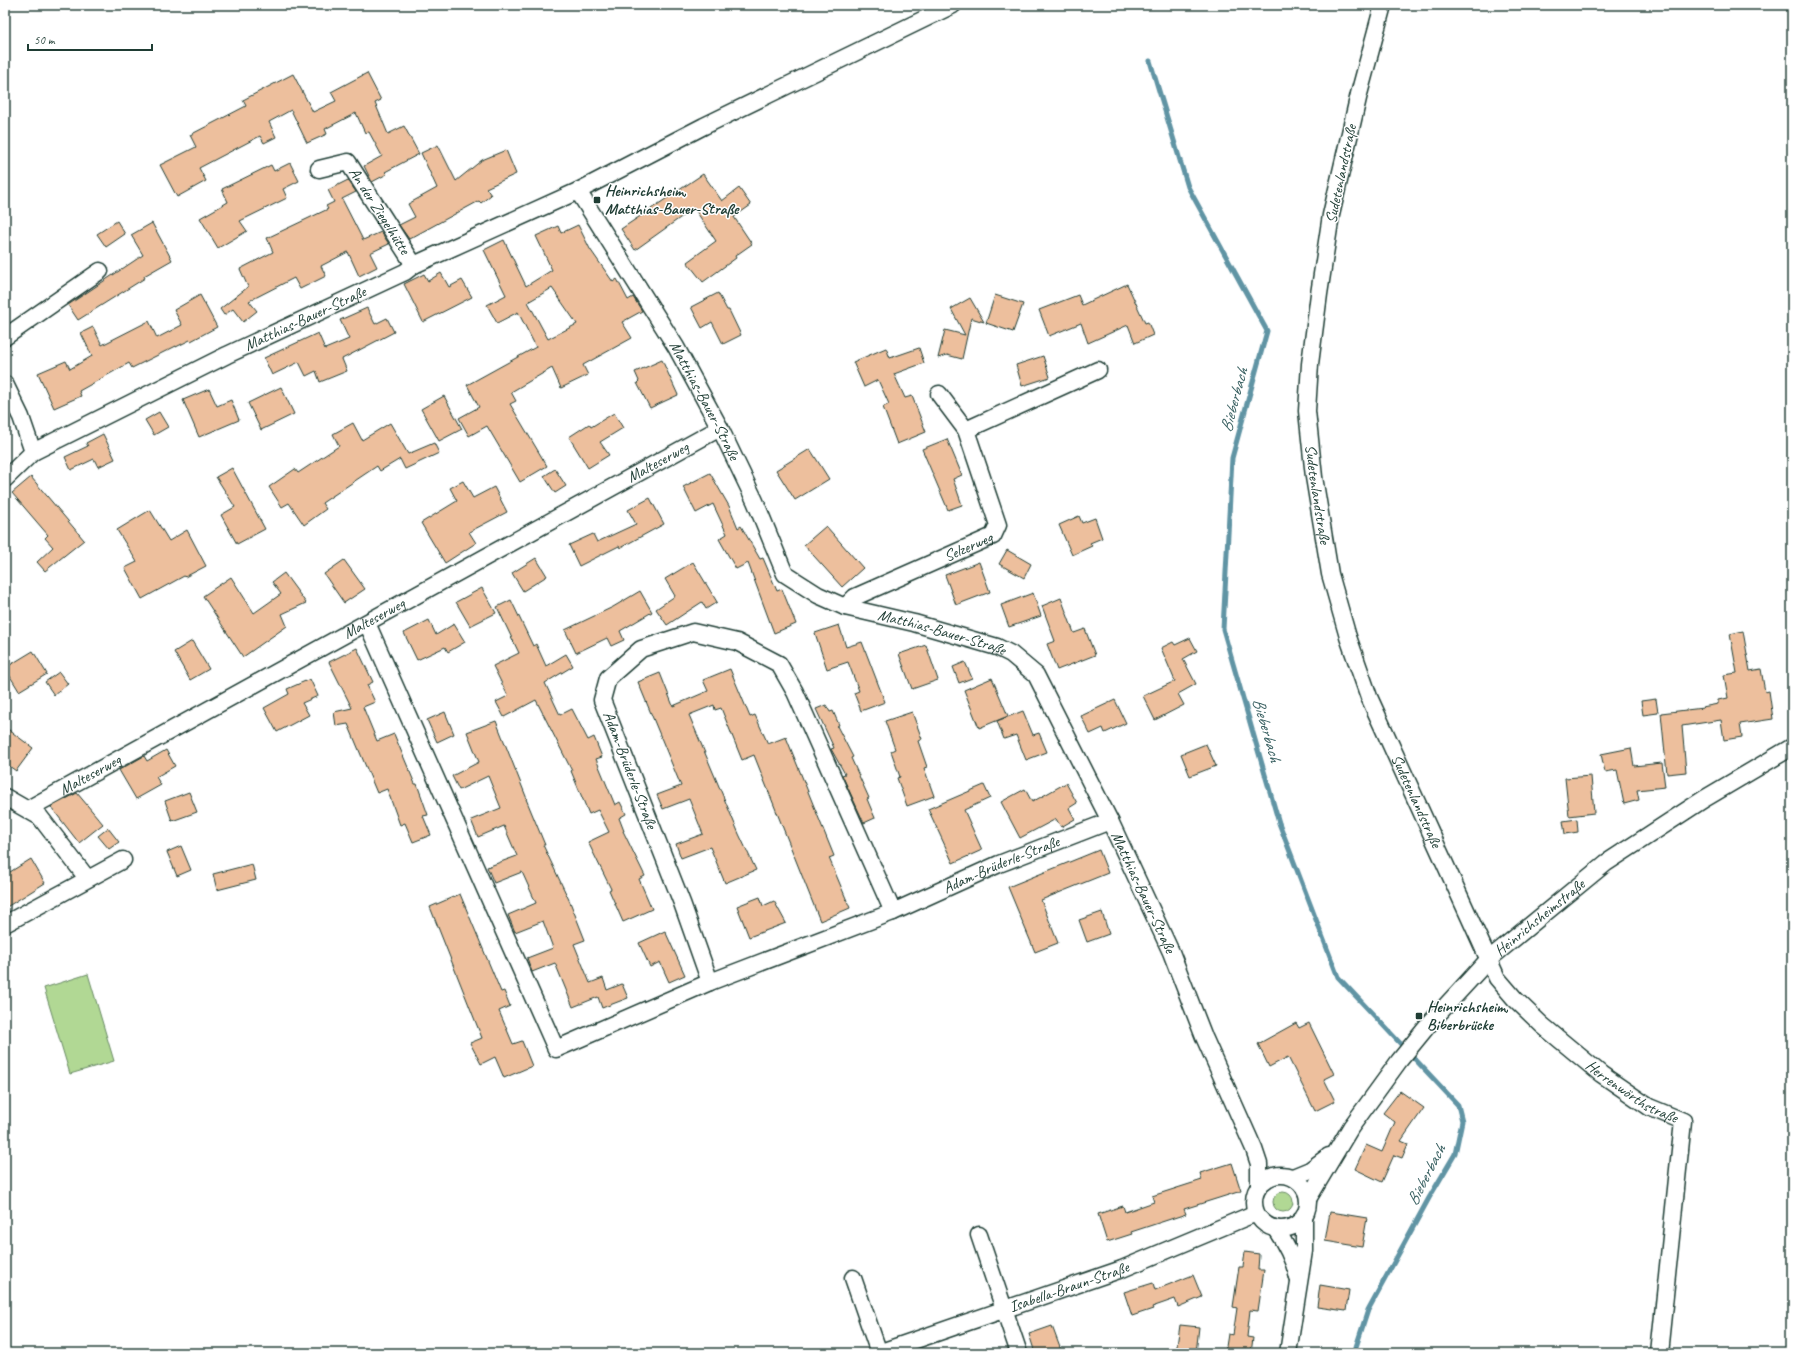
<svg xmlns="http://www.w3.org/2000/svg" width="1797" height="1358" font-family="Caveat,sans-serif">
<rect width="100%" height="100%" fill="#fff"/>
<filter id="ink" filterUnits="userSpaceOnUse"><feTurbulence type="fractalNoise" baseFrequency=".025" numOctaves="2"/><feDisplacementMap in="SourceGraphic" scale="8" xChannelSelector="R" yChannelSelector="G"/><feConvolveMatrix kernelMatrix="1 2 1 2 8 2 1 2 1" color-interpolation-filters="sRGB"/></filter>
<g filter="url(#ink)">
<path fill="#b1d894" stroke="#688a64" d="M88,974L114,1061L70,1074L44,988Z
M1273 1202a10 10 0 1 1 20 0a10 10 0 1 1-20 0Z"/>
<g fill="none" stroke-linecap="round" stroke-linejoin="round">
<path stroke="#6194a4" stroke-width="5" d="M1150,61L1188,187L1267,331L1232,458L1223,629L1279,823L1338,977L1458,1105L1462,1121L1455,1154L1429,1198L1368,1310L1354,1353"/>
</g>
<path fill="#edbf9d" stroke="#1f3d34" fill-rule="evenodd" d="M367,73L381,100L375,103L388,134L404,126L419,154L385,172L387,174L372,182L364,166L382,156L369,132L365,133L356,113L325,129L327,134L307,143L291,110L269,122L276,137L264,143L260,136L199,168L206,181L177,197L160,165L196,147L190,135L246,106L243,100L293,74L313,112L336,101L331,92Z
M438,145L456,181L482,160L506,150L516,174L486,188L491,195L481,203L479,201L409,239L399,225L415,217L408,204L437,188L421,153Z
M290,163L299,181L283,189L287,198L240,221L247,231L218,248L200,218L228,202L222,189L271,165L274,171Z
M703,174L722,201L739,188L751,205L734,217L752,244L735,256L736,258L703,282L687,262L716,241L694,208L635,250L621,229Z
M348,180L356,192L342,199L363,240L381,232L389,244L370,253L377,267L359,276L348,252L321,266L326,276L300,289L294,278L249,301L257,311L243,322L233,309L224,315L220,309L248,287L240,269L273,252L267,238L328,209L326,206L334,202L328,190Z
M117,221L125,234L106,247L97,234Z
M152,223L172,260L144,276L145,278L78,320L68,305L143,255L131,235Z
M578,225L590,249L613,282L617,279L628,300L633,297L642,311L622,322L632,338L583,365L588,375L561,388L552,368L511,392L516,401L510,404L547,466L520,482L487,426L469,436L459,418L479,407L467,385L536,347L518,312L497,323L487,305L506,295L484,250L504,240L526,286L552,270L536,236L558,226L561,233ZM552,288L577,324L548,339L528,302Z
M441,273L449,287L462,280L472,297L423,322L404,284L424,274L428,281Z
M1127,284L1145,323L1148,322L1153,335L1135,343L1128,325L1088,343L1081,323L1049,336L1039,310L1078,295L1082,305Z
M718,293L727,310H729L741,335L723,344L712,322L702,328L691,307Z
M200,295L217,327L191,341L190,340L176,347V346L132,368L129,363L79,391L81,396L54,408L38,373L66,361L70,369L92,356L81,333L93,327L102,345L149,321L157,338L182,325L174,310Z
M995,295L1023,304L1013,332L986,323Z
M970,298L984,322L971,318L962,359L947,355L938,358L945,330L965,335L951,309Z
M367,308L375,324L387,318L394,332L342,359L347,371L320,382L316,371L306,376L299,362L272,375L264,358L318,333L325,349L349,339L340,320Z
M886,348L890,358L919,348L924,363L894,374L905,398L912,396L926,432L897,444L883,407L889,404L878,380L864,387L853,362Z
M1043,356L1050,377L1022,386L1016,365Z
M662,360L678,395L650,408L637,383L639,381L635,372Z
M281,387L294,414L261,430L248,403Z
M209,389L217,406L231,400L239,420L199,437L183,400Z
M444,396L462,429L439,441L421,409Z
M159,412L168,427L154,435L145,420Z
M614,413L623,428L600,442L609,455L588,468L569,437L589,424L591,427Z
M353,423L362,440L390,423L408,454L434,443L439,453L405,469L400,459L380,471L377,466L322,503L326,509L304,525L289,503L282,507L269,487L295,469L298,473L339,446L333,434Z
M103,434L115,459L98,467L94,459L71,470L65,457L88,446L86,443Z
M947,439L962,475L953,479L962,505L948,510L922,449Z
M810,449L829,479L795,500L776,470Z
M232,468L265,529L237,544L221,515L235,507L216,477Z
M555,469L566,486L555,493L544,476Z
M710,473L729,506L738,528L741,526L760,559L763,558L777,591L782,589L796,624L774,633L748,563L736,569L719,539L727,534L713,504L696,513L683,487Z
M31,477L84,540L45,571L37,562L53,547L45,538L48,535L12,493Z
M463,481L473,498L494,487L507,512L469,532L476,543L445,563L421,523L457,501L450,488Z
M650,498L664,524L620,548L619,546L579,566L569,545L593,534L597,542L636,524L628,510Z
M150,510L169,541L187,530L206,566L185,577L184,576L142,599L125,568L137,562L117,530Z
M1079,516L1082,523L1095,518L1102,538L1090,543L1092,546L1072,555L1059,525Z
M826,526L863,568L842,587L804,545Z
M1007,550L1031,564L1024,578L999,564Z
M536,558L547,576L523,591L512,573Z
M344,560L365,589L344,603L324,574Z
M693,562L717,602L706,609L702,602L667,625L656,609L675,596L665,579Z
M979,562L990,592L956,605L945,575Z
M284,573L306,603L282,614L287,626L243,657L203,596L231,577L254,613L281,594L272,582Z
M482,588L496,613L470,626L456,602Z
M640,591L652,612L620,631L624,640L611,646L607,638L576,653L565,630L613,607Z
M1033,593L1041,616L1009,627L1001,605Z
M1061,598L1074,633L1085,629L1095,655L1057,670L1047,644L1055,641L1042,606Z
M511,600L533,646L536,644L546,666L566,654L573,666L545,683L560,715L572,709L588,740L594,737L602,757L596,759L615,805L620,802L626,814L619,818L624,831H623L645,876L639,879L652,909L623,922L609,890L611,889L588,842L609,832L598,810L589,814L571,771H572L536,700L504,717L496,702L508,696L493,666L519,653L497,607Z
M429,620L436,635L454,624L465,642L448,652L445,647L417,660L404,633Z
M839,625L846,647L862,642L885,702L861,711L854,693L859,691L848,662L827,669L815,633Z
M1743,631L1750,671L1761,669L1765,692L1769,691L1773,719L1740,724L1742,737L1724,740L1721,720L1682,726L1686,772L1667,774L1661,713L1703,708L1702,707L1718,704V700L1728,698L1724,675L1737,673L1730,634Z
M1190,638L1197,651L1183,659L1196,684L1178,694L1184,705L1155,720L1143,696L1175,681L1161,648L1173,642L1175,645Z
M192,641L209,669L190,680L174,652Z
M926,645L938,680L912,689L899,654Z
M357,648L373,682L367,685L375,702L363,707L377,741L394,734L415,784H417L428,815L423,816L431,835L413,842L405,823L400,825L387,789L377,793L348,724L336,726L334,712L352,708L329,662Z
M33,651L47,674L19,691L5,668Z
M965,662L972,678L959,683L953,667Z
M730,669L750,717L755,715L768,744L786,737L834,856L829,858L850,908L820,921L754,755L742,760L721,708L715,710L714,705L689,715L739,834L756,870L725,883L710,847L681,858L676,844L703,834L689,799L663,809L657,795L681,786L638,682L660,673L673,706L708,691L703,680Z
M59,672L68,684L54,695L45,682Z
M992,678L1008,716L979,728L964,690Z
M310,679L318,696L302,703L309,715L277,732L264,708L289,694L287,689Z
M1656,699L1658,713L1643,715L1641,701Z
M1115,700L1126,723L1105,733L1103,728L1090,734L1081,716Z
M826,705L830,712L833,711L839,725L837,726L853,757L851,758L869,798L867,799L875,818L864,823L842,775L845,774L831,749L834,748L816,709Z
M1023,711L1033,735L1039,733L1047,752L1026,760L1016,735L1004,739L997,721Z
M445,712L454,734L437,742L427,720Z
M912,712L922,739L918,741L927,767L924,768L934,796L907,806L897,778L900,777L891,751L895,749L885,721Z
M496,721L527,799H526L545,845H543L570,902L585,940L574,944L590,983L603,978L607,990L622,984L628,998L602,1008L598,997L573,1007L555,963L532,972L527,958L553,948L543,921L515,932L508,915L536,903L522,872L494,883L487,867L517,856L504,826L478,837L471,820L501,808L488,776L459,790L452,776L479,762L467,732Z
M5,727L33,748L16,771L5,763Z
M1206,744L1216,766L1190,776L1181,754Z
M1631,748L1634,766L1662,763L1665,787L1637,790L1639,800L1624,804L1617,770L1605,772L1601,754Z
M166,750L175,766L156,777L161,785L136,799L119,770L144,756L147,761Z
M1591,776L1594,813L1569,816L1565,778Z
M1066,783L1077,803L1069,808L1075,819L1061,827L1056,819L1020,838L1001,802L1025,789L1032,802Z
M984,785L990,798L964,810L982,850L953,863L928,809Z
M189,792L197,812L172,821L165,801Z
M77,793L103,824L79,843L51,807Z
M1577,819L1578,832L1565,834L1563,821Z
M108,828L119,842L109,849L98,836Z
M181,846L191,870L177,876L167,852Z
M1099,850L1108,873L1041,900L1058,943L1035,952L1008,887Z
M31,859L45,883L5,908V875Z
M252,864L256,880L217,890L213,874Z
M460,894L501,992L504,991L510,1006L499,1011L513,1044L522,1041L532,1066L504,1078L495,1057L481,1064L470,1043L482,1038L430,907Z
M760,897L763,906L774,901L786,923L749,937L737,906Z
M1102,912L1109,934L1087,942L1079,920Z
M665,931L685,975L669,982L660,962L650,967L639,943Z
M1296,1023L1299,1028L1309,1023L1334,1074L1324,1079L1335,1101L1315,1111L1288,1057L1269,1067L1258,1044Z
M1400,1091L1424,1108L1401,1141L1408,1144L1402,1158L1394,1155L1382,1182L1355,1169L1366,1145L1382,1152L1395,1122L1383,1113Z
M1232,1163L1241,1191L1184,1209L1186,1214L1131,1232L1132,1234L1107,1242L1098,1214L1123,1206L1125,1212L1154,1202L1152,1196L1202,1180L1200,1173Z
M1330,1212L1367,1218L1362,1247L1325,1241Z
M1245,1252L1259,1254L1258,1270H1264L1258,1311L1250,1310L1247,1337L1253,1338L1251,1353H1225L1228,1334L1233,1335L1237,1308L1233,1307L1239,1267H1243Z
M1193,1275L1202,1297L1178,1307L1175,1299L1152,1307L1153,1309L1132,1316L1124,1292L1153,1283L1155,1290Z
M1320,1285L1349,1290L1346,1311L1317,1307Z
M1180,1325L1199,1327L1196,1353H1176Z
M1052,1326L1062,1353H1035L1029,1334Z"/>
<g fill="none" stroke-linecap="round" stroke-linejoin="round">
<defs>
<g id="minor">
<path id="s1" d="M1383,5L1359,94L1331,215L1319,294L1310,364L1307,411L1314,477L1330,574L1348,637L1369,697L1497,978L1515,999L1542,1025L1601,1074L1649,1107L1683,1121L1659,1353"/>
<path id="s2" d="M319,169L348,162L414,265"/>
<path id="s3" d="M578,191L676,347L720,428L755,501L785,574L818,595L845,607L914,623L997,647L1011,654L1036,675L1110,821L1171,952L1204,1037L1254,1149L1259,1164V1186"/>
<path d="M5,337L100,271"/>
<path d="M5,384L21,417L33,452"/>
<path d="M939,394L966,430"/>
<path id="s4" d="M5,479L33,452L227,355L405,272L414,265L578,191L704,126L953,5"/>
<path id="s5" d="M845,607L855,597L993,536L998,525L966,430L1098,370"/>
<path id="s6" d="M367,623L556,1049L710,982L893,912L999,864L1110,821"/>
<path d="M5,797L40,817L87,878"/>
<path id="s7" d="M28,809L720,428"/>
<path d="M5,924L123,860"/>
<path d="M710,982L682,903L602,700L608,678L641,649L693,632L737,642L779,664L795,692L893,912"/>
<circle cx="1281" cy="1202" r="27"/>
<path d="M1293,1177L1310,1170L1329,1156"/>
<path id="s8" d="M1308,1199L1351,1127L1399,1061L1430,1023L1488,960L1606,863L1704,799L1792,747"/>
<path d="M1275,1228C1286,1244 1294,1259 1298,1278"/>
<path d="M979,1235L1019,1353"/>
<path d="M853,1278L879,1353"/>
<path id="s9" d="M878,1353L1122,1269L1256,1213"/>
<path d="M1288,1353L1304,1251V1215"/>
</g>
</defs>
<use href="#minor" stroke="#1f3d34" stroke-width="19"/>
<use href="#minor" stroke="#fff" stroke-width="16"/>
</g>
</g>
<g fill="#1f3d34" stroke="#fff" stroke-width="1.5">
<rect x="593" y="196" width="8" height="8" rx="2"/>
<rect x="1415" y="1012" width="8" height="8" rx="2"/>
</g>
<g text-anchor="middle" dominant-baseline="central" stroke-width="3" stroke-linejoin="round" paint-order="stroke">
<g font-size="16" fill="#1f3d34" stroke="#fff">
<text transform="translate(1341 174) rotate(-78)">Sudetenlandstraße</text>
<text stroke="none"><textPath href="#s2" startOffset="88">An der Ziegelhütte</textPath></text>
<text stroke="none"><textPath href="#s4" startOffset="342">Matthias-Bauer-Straße</textPath></text>
<text stroke="none"><textPath href="#s3" startOffset="245">Matthias-Bauer-Straße</textPath></text>
<text stroke="none"><textPath href="#s7" startOffset="719">Malteserweg</textPath></text>
<text stroke="none"><textPath href="#s1" startOffset="498">Sudetenlandstraße</textPath></text>
<text stroke="none"><textPath href="#s5" startOffset="138">Selzerweg</textPath></text>
<text stroke="none"><textPath href="#s7" startOffset="395">Malteserweg</textPath></text>
<text stroke="none"><textPath href="#s3" startOffset="605">Matthias-Bauer-Straße</textPath></text>
<text transform="translate(630 770) rotate(69)">Adam-Brüderle-Straße</text>
<text stroke="none"><textPath href="#s7" startOffset="71">Malteserweg</textPath></text>
<text stroke="none"><textPath href="#s1" startOffset="822">Sudetenlandstraße</textPath></text>
<text stroke="none"><textPath href="#s6" startOffset="948">Adam-Brüderle-Straße</textPath></text>
<text stroke="none"><textPath href="#s3" startOffset="953">Matthias-Bauer-Straße</textPath></text>
<text stroke="none"><textPath href="#s8" startOffset="367">Heinrichsheimstraße</textPath></text>
<text stroke="none"><textPath href="#s1" startOffset="1194">Herrenwörthstraße</textPath></text>
<text stroke="none"><textPath href="#s9" startOffset="202">Isabella-Braun-Straße</textPath></text>
</g>
<g font-size="16" font-weight="bold" fill="#1f3d34" stroke="#fff" text-anchor="start">
<text x="605" y="191">Heinrichsheim,<tspan x="605" dy="18">Matthias-Bauer-Straße</tspan></text>
<text x="1427" y="1007">Heinrichsheim,<tspan x="1427" dy="18">Biberbrücke</tspan></text>
</g>
<g font-size="17" font-style="italic" fill="#3a6162" stroke="#fff">
<text transform="translate(1234 400) rotate(-75)">Bieberbach</text>
<text transform="translate(1267 730) rotate(74)">Bieberbach</text>
<text transform="translate(1426 1175) rotate(-63)">Bieberbach</text>
</g>
</g>
<rect width="1797" height="1358" fill="none" stroke="#fff" stroke-width="20"/>
<rect x="10" y="10" width="1777" height="1338" fill="none" stroke="#1f3d34" stroke-width="1.5" filter="url(#ink)"/>
<path d="M28 44v6h124v-6" fill="none" stroke="#1f3d34" stroke-width="2"/>
<text x="34" y="44" font-size="12" fill="#1f3d34" stroke="#ffffff" stroke-width="3" paint-order="stroke">50 m</text>
</svg>
